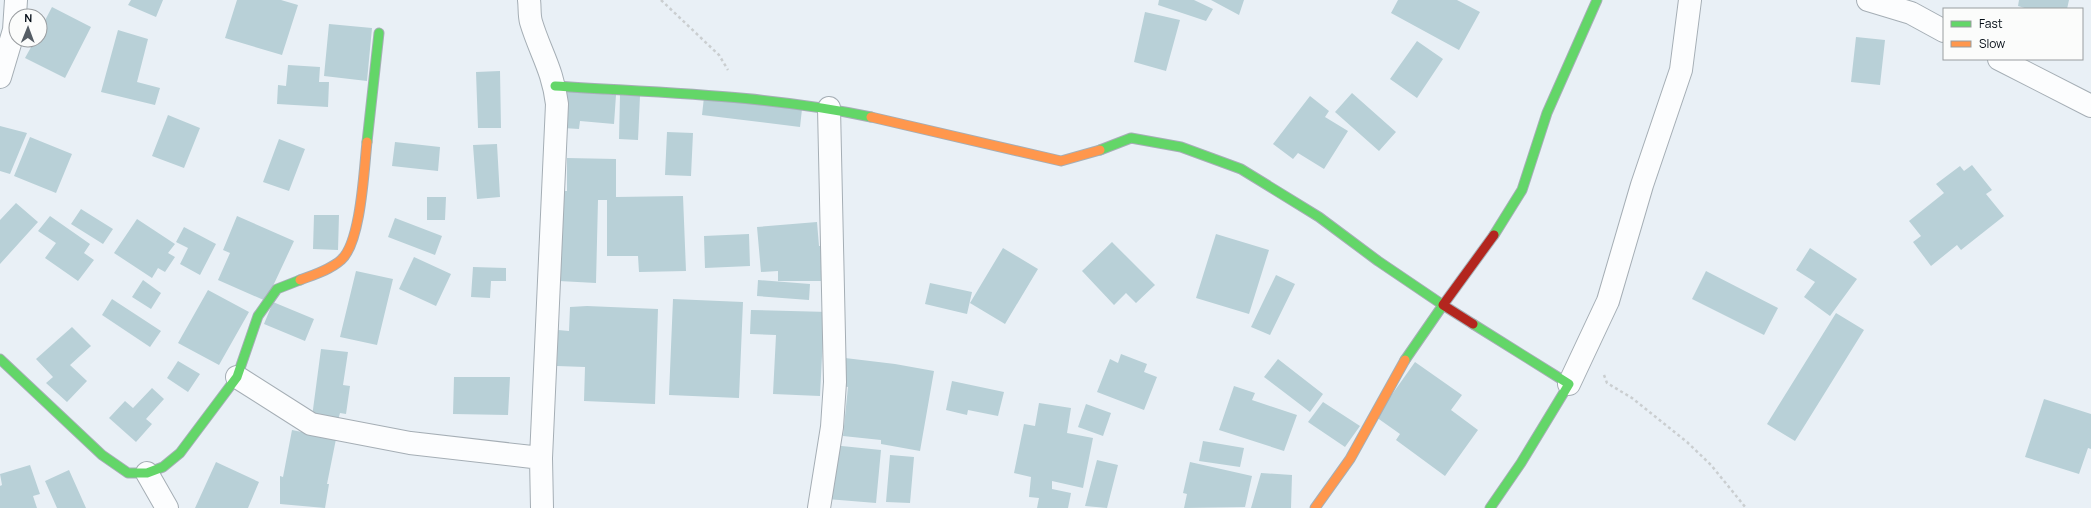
<svg xmlns="http://www.w3.org/2000/svg" width="2091" height="508" font-family="Manrope,sans-serif">
<rect width="100%" height="100%" fill="#e9f0f6"/>
<path fill="#b8d0d7" d="M131,0H163L156,17L128,5Z
M237,0H281L298,5L282,55L225,38Z
M1159,0H1194L1213,9L1206,21L1158,5Z
M1211,0H1244L1239,15Z
M1398,0H1457L1480,12L1459,50L1391,13Z
M2019,0H2069L2067,9H2028L2018,6Z
M52,7L91,27L65,78L25,58L35,40H40V30Z
M1145,12L1180,20L1166,71L1134,62Z
M329,24L372,28L367,81L324,76Z
M118,30L148,39L137,82L160,88L155,105L101,92Z
M1856,37L1885,40L1880,85L1851,82Z
M1417,41L1443,59L1417,98L1390,79Z
M288,65L320,67L319,82H329L328,107L277,104L278,85L286,86Z
M500,71L501,128H478L476,72Z
M566,91L616,95L614,124L580,121L579,129L563,128Z
M1352,93L1396,132L1379,151L1335,112Z
M620,95L640,96L638,140L619,139Z
M1310,96L1329,111L1325,117L1348,131L1324,169L1298,153L1293,159L1273,144Z
M704,97L802,109L800,127L702,115Z
M168,115L200,128L184,168L152,156Z
M0,126L27,133L10,174L0,171Z
M667,132L693,133L691,176L665,175Z
M30,137L72,154L56,193L14,176Z
M279,139L305,149L289,191L263,182Z
M395,142L440,147L438,171L392,166Z
M497,144L500,197L477,199L473,145Z
M567,158L616,159V197L683,196L686,271L639,272L638,256H607V200H598L596,283L559,281L561,191H567Z
M1972,165L1992,190L1986,194L2004,216L1961,250L1957,245L1931,266L1913,242L1921,236L1909,221L1944,193L1936,184L1960,166L1964,171Z
M427,197H446L445,220H427Z
M16,203L38,222L0,264V220Z
M81,209L113,229L103,244L71,224Z
M314,215H339L338,250L313,249Z
M50,216L90,244L84,253L94,260L78,281L45,258L56,243L38,231Z
M237,216L294,241L266,301L218,280L230,253L223,250Z
M395,218L442,236L435,255L388,237Z
M137,219L175,244L168,253L175,257L165,272L158,268L152,278L114,253Z
M817,222L819,246H827V281H778V271L761,272L757,227Z
M184,227L216,244L200,275L180,264L188,248L176,242Z
M749,234L750,266L705,268L704,236Z
M1216,234L1269,250L1249,314L1196,298Z
M1112,242L1155,285L1136,303L1126,293L1114,305L1082,271Z
M1003,248L1038,269L1005,324L970,303Z
M1810,248L1857,279L1830,316L1804,297L1815,282L1796,270Z
M414,257L451,274L436,306L399,289Z
M473,267L506,268V281H491L490,298L471,297Z
M356,271L393,279L377,345L340,337Z
M1706,271L1778,308L1764,335L1692,299Z
M1276,275L1295,284L1270,335L1251,327Z
M143,280L161,293L151,309L132,297Z
M758,280L810,284L809,300L757,296Z
M930,283L972,292L967,314L925,304Z
M208,290L249,312L219,365L178,343Z
M112,299L161,331L150,347L102,315Z
M673,299L743,302L739,398L669,395Z
M273,302L314,319L305,341L264,324Z
M587,306L658,309L655,404L584,401L585,367L557,366L558,330L569,331L570,307Z
M751,310L829,312L823,336L820,396L773,394L776,335L750,334Z
M1836,313L1864,330L1795,441L1767,424Z
M72,327L91,346L70,365L87,381L67,402L46,383L53,377L36,359Z
M321,349L348,352L343,385L350,386L346,414L340,413L338,420L312,417Z
M1121,354L1147,364L1144,372L1157,377L1144,410L1097,392L1110,359L1118,363Z
M845,358L895,364L934,371L920,451L881,444V440L843,436L848,387L841,386Z
M1278,359L1323,394L1310,412L1264,377Z
M178,361L200,374L188,392L167,378Z
M1415,362L1462,395L1451,410L1478,430L1445,476L1396,440L1400,434L1376,417Z
M454,377H510L508,415L453,414Z
M952,381L1004,392L998,416L968,410L967,415L946,410Z
M1234,386L1255,393L1252,400L1297,415L1284,451L1219,430Z
M152,388L164,399L146,419L152,424L136,442L109,418L125,401L133,408Z
M2044,399L2091,414V449L2088,448L2079,474L2025,457Z
M1323,402L1360,426L1345,447L1308,422Z
M1039,403L1071,408L1067,433L1093,438L1083,488L1052,481V489L1071,493L1068,508H1037L1039,498L1029,497L1031,477L1014,473L1024,424L1035,426Z
M1086,404L1111,413L1103,436L1078,427Z
M292,430L336,439L327,484H329L325,508L280,504V476L283,477Z
M1203,441L1244,448L1240,467L1199,461Z
M832,445L881,450L876,503L827,499Z
M890,455L914,457L910,503L886,502Z
M1097,460L1118,465L1107,508L1085,506Z
M216,462L259,482L248,508H195Z
M1190,462L1252,476L1245,507L1184,508L1187,494L1183,493Z
M30,465L40,494L33,496L37,508H0V486L2,485L0,474Z
M69,470L86,508H57L45,481Z
M1261,473L1292,475L1291,508H1251Z"/>
<g fill="none" stroke-linecap="round" stroke-linejoin="round">
<defs>
<path id="street" d="M529,0C530,7 529,15 531,22C540,52 553,70 557,104L541,458L542,508
M1868,0L1911,13L1944,31
M1999,59L2091,106
M0,77L14,30L16,0
M237,377L311,424L410,443L541,458
M1569,384L1608,301L1642,185L1681,70L1690,0
M147,473L167,508
M819,508L832,427L835,382L829,108"/>
<path id="fast" d="M555,86C661,93 768,95 871,117
M367,142L379,33
M1100,150L1131,138L1181,147L1241,169L1319,217L1378,261L1443,305L1405,360
M1494,235L1522,190L1547,113L1597,0
M1473,324L1569,384L1521,463L1490,508
M0,359L102,455L128,473H147L163,467L180,453L237,377L258,316L277,289L300,280"/>
<path id="slow" d="M871,117L1061,161L1100,150
M300,280C313,275 330,270 341,260C361,243 364,169 367,142
M1315,508L1350,459L1405,360"/>
<path id="jam" d="M1473,324L1443,305L1494,235"/>
</defs>
<use href="#street" stroke="#a5aeb5" stroke-width="24"/>
<use href="#fast" stroke="#a5aeb5" stroke-width="11"/>
<use href="#slow" stroke="#a5aeb5" stroke-width="11"/>
<use href="#jam" stroke="#a5aeb5" stroke-width="11"/>
<path stroke="#caced0" stroke-width="2.5" stroke-dasharray="3 3" stroke-linecap="butt" d="M661,0L719,55L728,70
M1604,375L1607,383L1632,398L1687,442L1711,465L1746,508"/>
<use href="#street" stroke="#fcfdfe" stroke-width="22"/>
<use href="#fast" stroke="#63d668" stroke-width="9"/>
<use href="#slow" stroke="#ff974d" stroke-width="9"/>
<use href="#jam" stroke="#b3261e" stroke-width="9"/>
</g>
<rect x="1943" y="8" width="140" height="52" fill="#fbfcfb" stroke="#999da0"/>
<rect x="1951" y="21" width="20" height="6" fill="#63d668" stroke="#999da0"/>
<text x="1979" y="28" font-size="12" fill="#050e17">Fast</text>
<rect x="1951" y="41" width="20" height="6" fill="#ff974d" stroke="#999da0"/>
<text x="1979" y="48" font-size="12" fill="#050e17">Slow</text>
<g transform="translate(28 28) rotate(1)"><circle r="19" fill="#fbfcfb" stroke="#999da0"/>
<path d="M0-3L7 15L0 10L-7 15Z" fill="#555d65"/>
<text y="-6" font-size="11" font-weight="bold" text-anchor="middle" fill="#050e17">N</text>
</g>
</svg>
